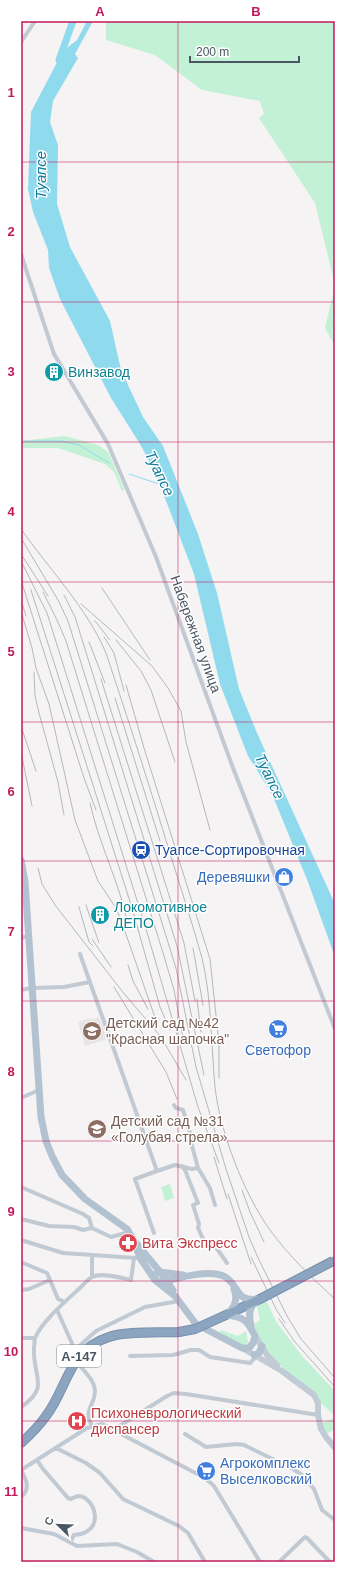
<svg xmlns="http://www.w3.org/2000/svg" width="356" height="1583" font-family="Arial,sans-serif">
<rect width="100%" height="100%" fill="#f5f3f3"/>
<path fill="#e6e4e5" d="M99,1017L107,1039L85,1046L78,1022L91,1018L92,1020Z"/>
<path fill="#c3f1d5" d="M106,21H335V285L315,203L259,118L264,114L260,101L202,90L155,55L106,40Z
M335,286V346L325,328Z
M65,436L98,445L108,452L124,489L122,491L114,472L105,464L58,448H21V441Z
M170,1184L174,1198L165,1201L161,1187Z
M266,1300L277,1323L303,1357L335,1391V1416L268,1354L259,1338L253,1325L260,1320L257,1306Z
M221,1330L238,1336L246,1331L248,1342L244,1347L218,1336Z
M335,1417V1429L326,1434L321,1424Z"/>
<path fill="#90daee" d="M87,21H93L75,54L78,58L53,101L50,122L58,145L57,204L70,247L110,321L121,370L143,417L163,446L198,534L217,593L239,689L257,733L335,904V957L308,882L272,794L248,756L220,684L194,574L155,472L140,444L111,398L60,299L49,268L48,250L33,212L28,189L31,112L63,51L77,40Z"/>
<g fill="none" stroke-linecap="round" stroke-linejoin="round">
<path stroke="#90daee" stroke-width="1" d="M21,441H61L79,445L109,463
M129,474L159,484"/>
<path stroke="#90daee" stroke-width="7" d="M59,60L73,21"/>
<defs>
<path id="highway" d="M226,1315L260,1299
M21,1443C30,1435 39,1426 46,1416C68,1387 68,1350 109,1337C126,1331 160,1333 179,1332"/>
</defs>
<use href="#highway" stroke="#7690ad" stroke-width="10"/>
<path stroke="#c1cad2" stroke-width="4" d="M21,42L35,21
M21,254L54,354L108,444L156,557L233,768L335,1029
M21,938L28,936
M80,954L157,1171L135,1179L154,1233
M21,990L32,988L64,987L90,982
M21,1098L39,1090
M174,1105L176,1108L183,1110L192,1140L191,1142L198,1168L210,1188L215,1205
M182,1166L185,1170L198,1203L193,1205L199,1224L198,1228C202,1236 203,1244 213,1243L227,1263
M157,1171L175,1165L192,1169L198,1168
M21,1187L83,1214L89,1218L92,1228L111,1237L129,1232
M21,1219L49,1226L74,1227L83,1230L92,1228
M21,1240L63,1253L136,1258
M21,1262L47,1273L50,1280
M92,1276V1256
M21,1290L29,1289L50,1280L58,1299L65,1302
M57,1310L75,1350L96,1331L145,1307L179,1301
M21,1338H35
M130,1356L173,1355L191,1350H199L210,1357L250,1363L257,1356
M81,1367C87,1374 95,1382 95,1392C94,1408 83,1408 92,1426
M21,1407C51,1387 32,1376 34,1347C35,1344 34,1340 35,1338C42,1321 67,1300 81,1287C84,1284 88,1279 92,1277C101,1272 122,1278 131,1280L134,1258
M113,1430L167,1396L174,1393L186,1394L318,1415
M185,1434L206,1447L237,1444L244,1445L293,1469L302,1475L314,1489L322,1510L335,1520
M56,1448L86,1463L100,1473L123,1499L179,1526L188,1533L205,1562
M37,1460L43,1469L68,1498L71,1499C73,1498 77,1496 79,1496C95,1497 107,1533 74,1535L70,1542
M21,1497C31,1489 26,1479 21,1470L87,1428L102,1424L205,1478L214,1486L260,1562
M21,1528L54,1534L77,1546L117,1544L137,1552L154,1562
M279,1562L305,1537L307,1538L330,1562"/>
<path stroke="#c1cbd6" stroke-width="6" d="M255,1336L267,1355L277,1365
M242,1348L282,1371L314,1395L318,1403V1415L321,1429L326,1437L335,1448"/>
<path stroke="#b3c2d1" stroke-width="7" d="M21,860L25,882L41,1117L46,1141L52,1156L62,1175L85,1199L127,1229L134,1241L140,1258L155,1280L175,1296L196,1324L242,1348H249L253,1343L255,1336C247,1320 244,1317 226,1315
M137,1244L160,1272L183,1275
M173,1290L160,1272H158L155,1275V1280L161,1283C176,1278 215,1267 228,1279C241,1290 236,1302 260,1299
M228,1314C235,1306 238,1299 234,1289
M251,1326C249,1316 248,1309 256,1301
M254,1355L259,1353L262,1346"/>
<use href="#highway" stroke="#8ba5c1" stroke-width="8"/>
<path stroke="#b5b8bd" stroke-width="1" d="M21,529C49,569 87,608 106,653C128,719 149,784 169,850C180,886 192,922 202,958C212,1000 211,1045 215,1087C220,1132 244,1194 270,1230C289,1256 312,1278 335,1299
M21,538L58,600L68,621L176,968L196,1067L226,1169L249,1237L259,1260L287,1316L301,1339L335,1378
M21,554L48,596
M21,561L47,613L146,929L198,1107L219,1163
M21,580L84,778L96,810
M102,588L150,660
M31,590L132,908L160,1007L170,1030
M43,592L57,620L66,641L164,956L174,990L184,1043
M64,595L75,617L94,678L177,946L204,1075
M21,600L26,616
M81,604L152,666L168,688L181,711L186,742L210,830
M21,611L32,648L36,668L49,704L75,820L98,881L116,908L121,920L158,1026
M95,621L110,640
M104,637L114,653L124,691
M116,640L141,671L151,690L175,762
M89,642L105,683
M34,672L35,696L39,713L58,782L64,815
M101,679L184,943L195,1001
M126,685L144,748L210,959L219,1044V1078
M115,698L160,841
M21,726L36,771
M21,752L32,806
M90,803C99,845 120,883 128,925
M38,868L42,884L55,905L122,991L161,1037L186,1080
M86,905L99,943
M79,907L89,942L93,946
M92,939L111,967
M193,948L203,1005
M128,965L133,981L148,1009
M114,987L166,1072L177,1099
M197,999L201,1032
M214,1157L227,1199
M242,1190L250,1212L264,1242
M228,1194L251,1264
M251,1257L276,1309L285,1323
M279,1319L295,1342L335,1387"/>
<defs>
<path id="highway-bridge" d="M260,1299L333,1261
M179,1332L195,1329L226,1315"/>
</defs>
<use href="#highway-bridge" stroke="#7690ad" stroke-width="10" stroke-linecap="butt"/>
<use href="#highway-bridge" stroke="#8ba5c1" stroke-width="8"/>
</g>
<path fill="none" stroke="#c2185b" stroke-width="1" stroke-opacity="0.55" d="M178,21V1562M21,162H335M21,302H335M21,442H335M21,582H335M21,722H335M21,861H335M21,1001H335M21,1141H335M21,1281H335M21,1421H335"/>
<defs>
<symbol id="building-disc" viewBox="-11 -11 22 22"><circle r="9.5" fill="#0f9aa8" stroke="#fff"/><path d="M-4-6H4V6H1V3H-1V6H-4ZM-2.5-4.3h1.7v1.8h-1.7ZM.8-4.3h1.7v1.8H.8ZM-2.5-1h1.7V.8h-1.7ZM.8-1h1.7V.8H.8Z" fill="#fff"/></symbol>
<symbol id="station-disc" viewBox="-11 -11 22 22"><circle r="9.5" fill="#1a4fb4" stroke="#fff"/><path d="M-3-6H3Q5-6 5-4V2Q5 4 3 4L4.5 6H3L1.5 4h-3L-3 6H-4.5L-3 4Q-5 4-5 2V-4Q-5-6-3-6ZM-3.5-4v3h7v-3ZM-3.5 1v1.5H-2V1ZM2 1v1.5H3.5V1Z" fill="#fff"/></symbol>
<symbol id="shop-disc" viewBox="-11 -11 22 22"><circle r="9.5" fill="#3f7fe0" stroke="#fff"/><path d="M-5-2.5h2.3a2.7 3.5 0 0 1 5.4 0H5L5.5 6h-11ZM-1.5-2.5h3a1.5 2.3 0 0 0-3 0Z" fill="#fff"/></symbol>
<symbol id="supermarket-disc" viewBox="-11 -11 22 22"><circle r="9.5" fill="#3f7fe0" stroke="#fff"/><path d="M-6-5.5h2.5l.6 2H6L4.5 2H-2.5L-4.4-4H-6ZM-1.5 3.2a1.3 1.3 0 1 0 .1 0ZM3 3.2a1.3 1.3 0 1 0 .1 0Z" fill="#fff"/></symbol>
<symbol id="school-disc" viewBox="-11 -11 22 22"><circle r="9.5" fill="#8d6e63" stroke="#fff"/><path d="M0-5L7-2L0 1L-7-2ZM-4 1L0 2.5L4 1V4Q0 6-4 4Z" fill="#fff"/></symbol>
<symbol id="pharmacy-disc" viewBox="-11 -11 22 22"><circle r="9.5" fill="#e0444e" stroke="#fff"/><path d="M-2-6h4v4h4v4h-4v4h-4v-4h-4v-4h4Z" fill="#fff"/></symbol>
<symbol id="hospital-disc" viewBox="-11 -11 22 22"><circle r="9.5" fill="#e0444e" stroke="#fff"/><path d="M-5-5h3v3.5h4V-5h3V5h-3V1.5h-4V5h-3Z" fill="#fff"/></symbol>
</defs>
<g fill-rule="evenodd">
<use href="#building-disc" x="43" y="361" width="22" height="22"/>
<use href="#station-disc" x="130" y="839" width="22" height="22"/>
<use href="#shop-disc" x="273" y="866" width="22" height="22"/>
<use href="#building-disc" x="89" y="904" width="22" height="22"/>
<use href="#supermarket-disc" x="267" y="1018" width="22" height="22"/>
<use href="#school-disc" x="81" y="1020" width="22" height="22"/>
<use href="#school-disc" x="86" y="1118" width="22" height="22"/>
<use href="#pharmacy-disc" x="117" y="1232" width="22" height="22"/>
<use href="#hospital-disc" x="66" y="1410" width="22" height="22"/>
<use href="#supermarket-disc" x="195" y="1460" width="22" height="22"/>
</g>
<g text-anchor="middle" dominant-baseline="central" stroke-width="3" stroke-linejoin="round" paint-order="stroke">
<rect fill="#fff" stroke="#808990" stroke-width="1" x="57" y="1345" width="44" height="22" rx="3"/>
<g font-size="13" font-weight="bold" fill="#4a5661">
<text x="79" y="1356">А-147</text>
</g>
<g font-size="14" fill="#0d838f" stroke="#fff" text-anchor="start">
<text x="68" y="372">Винзавод</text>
<text x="114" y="907">Локомотивное<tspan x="114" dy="16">ДЕПО</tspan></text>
</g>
<g font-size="14" fill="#4a5661" stroke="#fff">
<text transform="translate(196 634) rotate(70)">Набережная улица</text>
</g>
<g font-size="14" fill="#164399" stroke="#fff" text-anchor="start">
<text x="155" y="850">Туапсе-Сортировочная</text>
</g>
<g font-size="14" fill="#366cbe" stroke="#fff" text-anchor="end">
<text x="270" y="877">Деревяшки</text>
<text x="278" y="1050" text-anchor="middle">Светофор</text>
<text x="220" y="1463" text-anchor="start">Агрокомплекс<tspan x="220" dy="16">Выселковский</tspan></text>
</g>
<g font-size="14" fill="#785e54" stroke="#fff" text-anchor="start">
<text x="106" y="1023">Детский сад №42<tspan x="106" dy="16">"Красная шапочка"</tspan></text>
<text x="111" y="1121">Детский сад №31<tspan x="111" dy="16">«Голубая стрела»</tspan></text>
</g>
<g font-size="14" fill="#be3a42" stroke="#fff" text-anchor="start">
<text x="142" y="1243">Вита Экспресс</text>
<text x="91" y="1413">Психоневрологический<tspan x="91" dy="16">диспансер</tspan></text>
</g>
<g font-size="15" font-style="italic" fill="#0c7c9b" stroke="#fff">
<text transform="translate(40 175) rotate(-90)">Туапсе</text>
<text transform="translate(160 473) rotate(64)">Туапсе</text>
<text transform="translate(270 776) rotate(64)">Туапсе</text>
</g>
</g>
<rect width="356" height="1583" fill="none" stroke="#ffffff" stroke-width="44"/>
<g transform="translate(58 1525) rotate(293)" stroke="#ffffff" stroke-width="3" paint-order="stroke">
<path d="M0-3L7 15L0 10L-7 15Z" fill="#4a5661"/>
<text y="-6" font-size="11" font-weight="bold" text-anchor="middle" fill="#4a5661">С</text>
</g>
<path d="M190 56v6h109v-6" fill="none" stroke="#4a5661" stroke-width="2"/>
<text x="196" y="56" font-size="12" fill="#4a5661" stroke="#ffffff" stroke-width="3" paint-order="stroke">200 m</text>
<rect x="22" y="22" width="312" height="1539" fill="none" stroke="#c2185b" stroke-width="1.5"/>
<g font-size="13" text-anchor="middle" font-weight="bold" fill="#c2185b">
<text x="100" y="16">A</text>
<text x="256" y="16">B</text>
<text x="11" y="97">1</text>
<text x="11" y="236">2</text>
<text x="11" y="376">3</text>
<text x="11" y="516">4</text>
<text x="11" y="656">5</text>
<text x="11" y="796">6</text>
<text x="11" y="936">7</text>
<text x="11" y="1076">8</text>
<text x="11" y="1216">9</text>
<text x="11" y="1356">10</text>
<text x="11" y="1496">11</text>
</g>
</svg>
